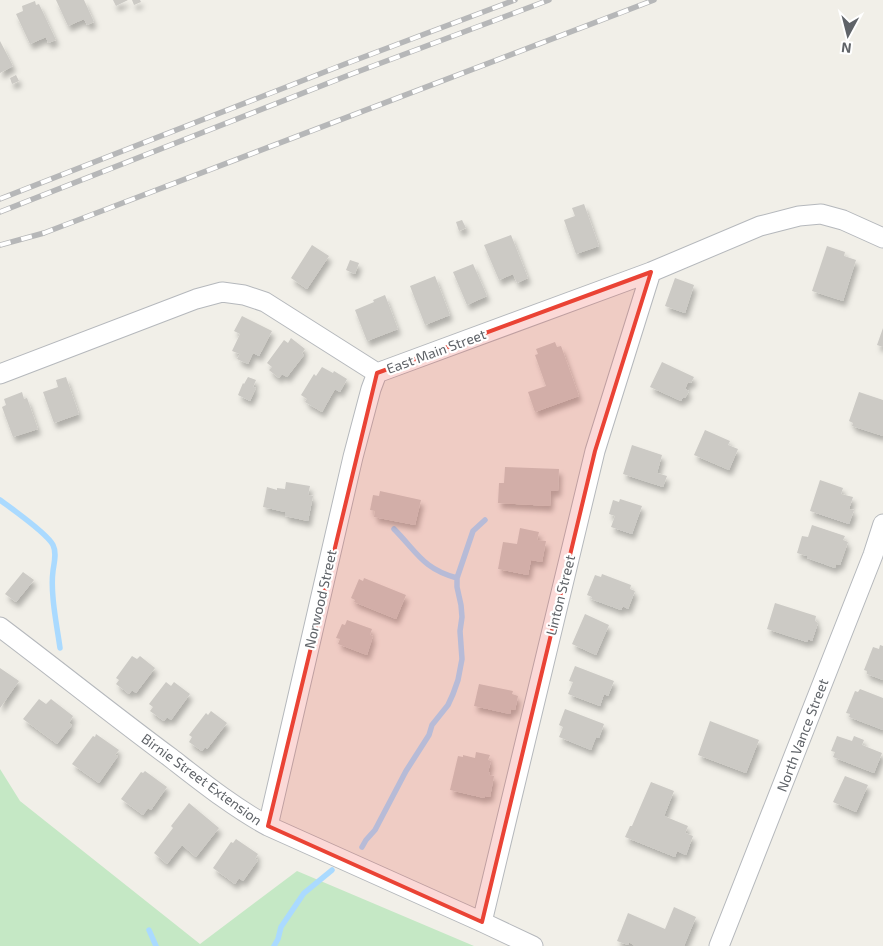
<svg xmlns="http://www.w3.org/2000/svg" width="883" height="946" font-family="'Exo 2',sans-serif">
<defs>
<filter id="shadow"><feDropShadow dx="3" dy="5.5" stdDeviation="2.5" flood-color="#0004"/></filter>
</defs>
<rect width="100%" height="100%" fill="#f1efe8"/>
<path fill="#c5e8c5" d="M0,769L20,801L200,944L297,871L474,946H0Z"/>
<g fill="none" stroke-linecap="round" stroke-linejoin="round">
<path stroke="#aadaff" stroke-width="5.5" d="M0,500C12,509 47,533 53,545C57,553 54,563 53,571C50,593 57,626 60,648
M394,529C417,552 423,569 457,578
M362,847L366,840L375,830L406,771L429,735L432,725L448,705L453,694L458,680L462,659L460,631L462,617L461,605L457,587V578L473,531L485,520
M149,930L156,946
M274,946L278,939L281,927L304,893L332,870"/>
</g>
<path fill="#cccac5" filter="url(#shadow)" d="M56,0H84L94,22L87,25L84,19L68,26Z
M113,0H128L116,6Z
M132,0H140L141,2L134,5Z
M35,1L36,5L39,4L56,40L48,43L46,37L30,44L16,14L23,11L22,6Z
M0,41L13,66L0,73Z
M16,75L19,81L12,84L10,78Z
M584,204L599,246L576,254L564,220L575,216L572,208Z
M462,220L466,228L459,231L456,222Z
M511,235L528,278L517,283L513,274L499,280L484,245Z
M312,245L329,256L307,289L291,278Z
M827,246L845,252L844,256L856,260L843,301L812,291Z
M350,260L359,263L355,274L346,270Z
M473,264L487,296L467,305L453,272Z
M435,276L450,315L425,325L410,286Z
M675,278L694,285L685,313L665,306Z
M385,295L398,329L367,341L355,310L374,302L373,300Z
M242,316L272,331L259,356L253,353L248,364L237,359L240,354L232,351L240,334L234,331Z
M883,328V347L877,345Z
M291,338L305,349L302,353L304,355L287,377L282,374L279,378L269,370L272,367L267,363L284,340L288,343Z
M555,342L557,347L561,346L579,396L535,412L528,392L546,386L535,355L538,354L536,349Z
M662,362L694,377L691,383L688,382L685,389L689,391L685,398L683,397L681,401L650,387Z
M322,367L333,373L334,371L347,379L340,392L335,389L322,412L305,402L307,399L301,395L314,374L316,376Z
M66,377L79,414L54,423L43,392L58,387L56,380Z
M248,377L256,380L253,387L256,388L250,401L238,395L243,383L244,384Z
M22,392L24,399L27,398L38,429L13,437L2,407L6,405L4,399Z
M859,392L883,400V436L852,426L853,423L849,421Z
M705,430L730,441L728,445L738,449L729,470L694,455Z
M632,445L662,455L657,473L667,476L663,487L623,474Z
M505,467L559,469L558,491H551L550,506L498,503L499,483H504Z
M820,480L843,488L841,494L853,497L849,509L854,510L849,524L810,511Z
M286,482L310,486L308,495L313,496L308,521L285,516V512L263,507L267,487L277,490V488L285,489Z
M380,491L421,500L415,525L374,517L375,511L370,510L373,495L379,496Z
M620,499L642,506L632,534L611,527L615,516L609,514L613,500L619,502Z
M812,525L845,536L843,540L848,542L840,565L836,564L835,568L807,558V556L797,553L802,536L808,537Z
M520,528L539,532L537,540L546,541L542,562L531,560L528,575L498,569L503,542L517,544Z
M23,572L34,580L16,602L5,594Z
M602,574L631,585L630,589L635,591L628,609L623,606L621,610L591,599L592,597L587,595L595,575L601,577Z
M364,578L406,595L396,619L354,602L355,600L351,598L359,579L363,581Z
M775,603L816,616L815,621L818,623L812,641L808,639L807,642L767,629Z
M585,614L609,625L596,655L572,644Z
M347,620L372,629L370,635L373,636L367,655L338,644L340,639L336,638L342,624L345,625Z
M880,645L883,646V680L867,674V671L864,670L873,647L879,649Z
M132,656L137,659L140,656L155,668L136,693L132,690L129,694L116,684L119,680L116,678Z
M575,666L614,681L608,696L604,694L600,706L568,694L573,682L569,681Z
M0,668L19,681L0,708Z
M166,682L171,686L174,682L190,694L171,720L167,717L164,721L150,711L153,707L149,704Z
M479,684L513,691L512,694L518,696L515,710L511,709L510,714L474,706Z
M860,689L883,698V730L849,717L850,714L846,713L855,691L858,692Z
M39,699L46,704L51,699L73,716L69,723L72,725L57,744L23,719Z
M565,709L604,724L599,738L596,737L591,750L559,737L563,727L559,725Z
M211,711L227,723L207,749L205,747L202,751L189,742L192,737L189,735L206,713L208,715Z
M710,721L759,740L746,773L698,755Z
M96,734L119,750L115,755L118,756L99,783L72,764L93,736L95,737Z
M837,736L852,741L854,736L864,740L862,745L882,753L874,773L833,757L835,752L831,751Z
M476,752L490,755L488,760L491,761L488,772L490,773L489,775L494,776L490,797L485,796L484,798L450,790L458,756L463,757V755L475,758Z
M145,771L167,787L151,810L148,808L143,815L121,799L141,772L143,773Z
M845,776L868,785L856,812L833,802Z
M651,782L674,791L664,816L688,826L685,833L693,836L686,855L677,851L675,857L625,837L630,826H632Z
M189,803L219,828L196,857L182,845L167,864L154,853L173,828L171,826Z
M236,839L258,854L255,859L258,860L243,881L239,878L235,884L213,868L231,842L233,843Z
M674,907L696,917L684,946H635L629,942L628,945L617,941L628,913L665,929Z"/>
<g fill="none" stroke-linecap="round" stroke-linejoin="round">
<defs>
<path id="street" d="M0,374L196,299L222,292L244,295L265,302L377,373L651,272L760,226L799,216L821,214L843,220L883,238
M0,627C57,670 113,715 171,758C202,782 233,807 268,826L482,922L533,946
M268,826L353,457L371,389L377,373
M482,922L595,451L651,272
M719,946L873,555L883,524"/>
</defs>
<use href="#street" stroke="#b5b8bc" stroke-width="21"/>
<use href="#street" stroke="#fff" stroke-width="19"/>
<defs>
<path id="rail" d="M0,199L345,64L515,0
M0,212L349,75L549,0
M0,245L44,233L654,0"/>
</defs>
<use href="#rail" stroke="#b6b7b8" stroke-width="5.5"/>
<use href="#rail" stroke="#fff" stroke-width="4" stroke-dasharray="11" stroke-linecap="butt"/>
</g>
<path fill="#ea4335" fill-opacity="0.2" stroke="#ea4335" stroke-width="4" stroke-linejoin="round" d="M651,272L595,451L482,922L268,826L377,373Z"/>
<g text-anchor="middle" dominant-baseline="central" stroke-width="4.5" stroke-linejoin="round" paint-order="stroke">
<g font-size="14" fill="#5f6368" stroke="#fff">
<text transform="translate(436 351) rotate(-20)">East Main Street</text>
<text transform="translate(560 595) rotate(-76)">Linton Street</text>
<text transform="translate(320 599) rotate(-77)">Norwood Street</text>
<text transform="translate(802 735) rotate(-69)">North Vance Street</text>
<text transform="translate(202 779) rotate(36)">Birnie Street Extension</text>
</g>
</g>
<g transform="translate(848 35) rotate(187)" stroke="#ffffff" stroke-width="4" paint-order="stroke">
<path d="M0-4L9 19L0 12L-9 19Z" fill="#5f6368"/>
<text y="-8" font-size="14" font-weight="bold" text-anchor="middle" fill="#5f6368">N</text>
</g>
</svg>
